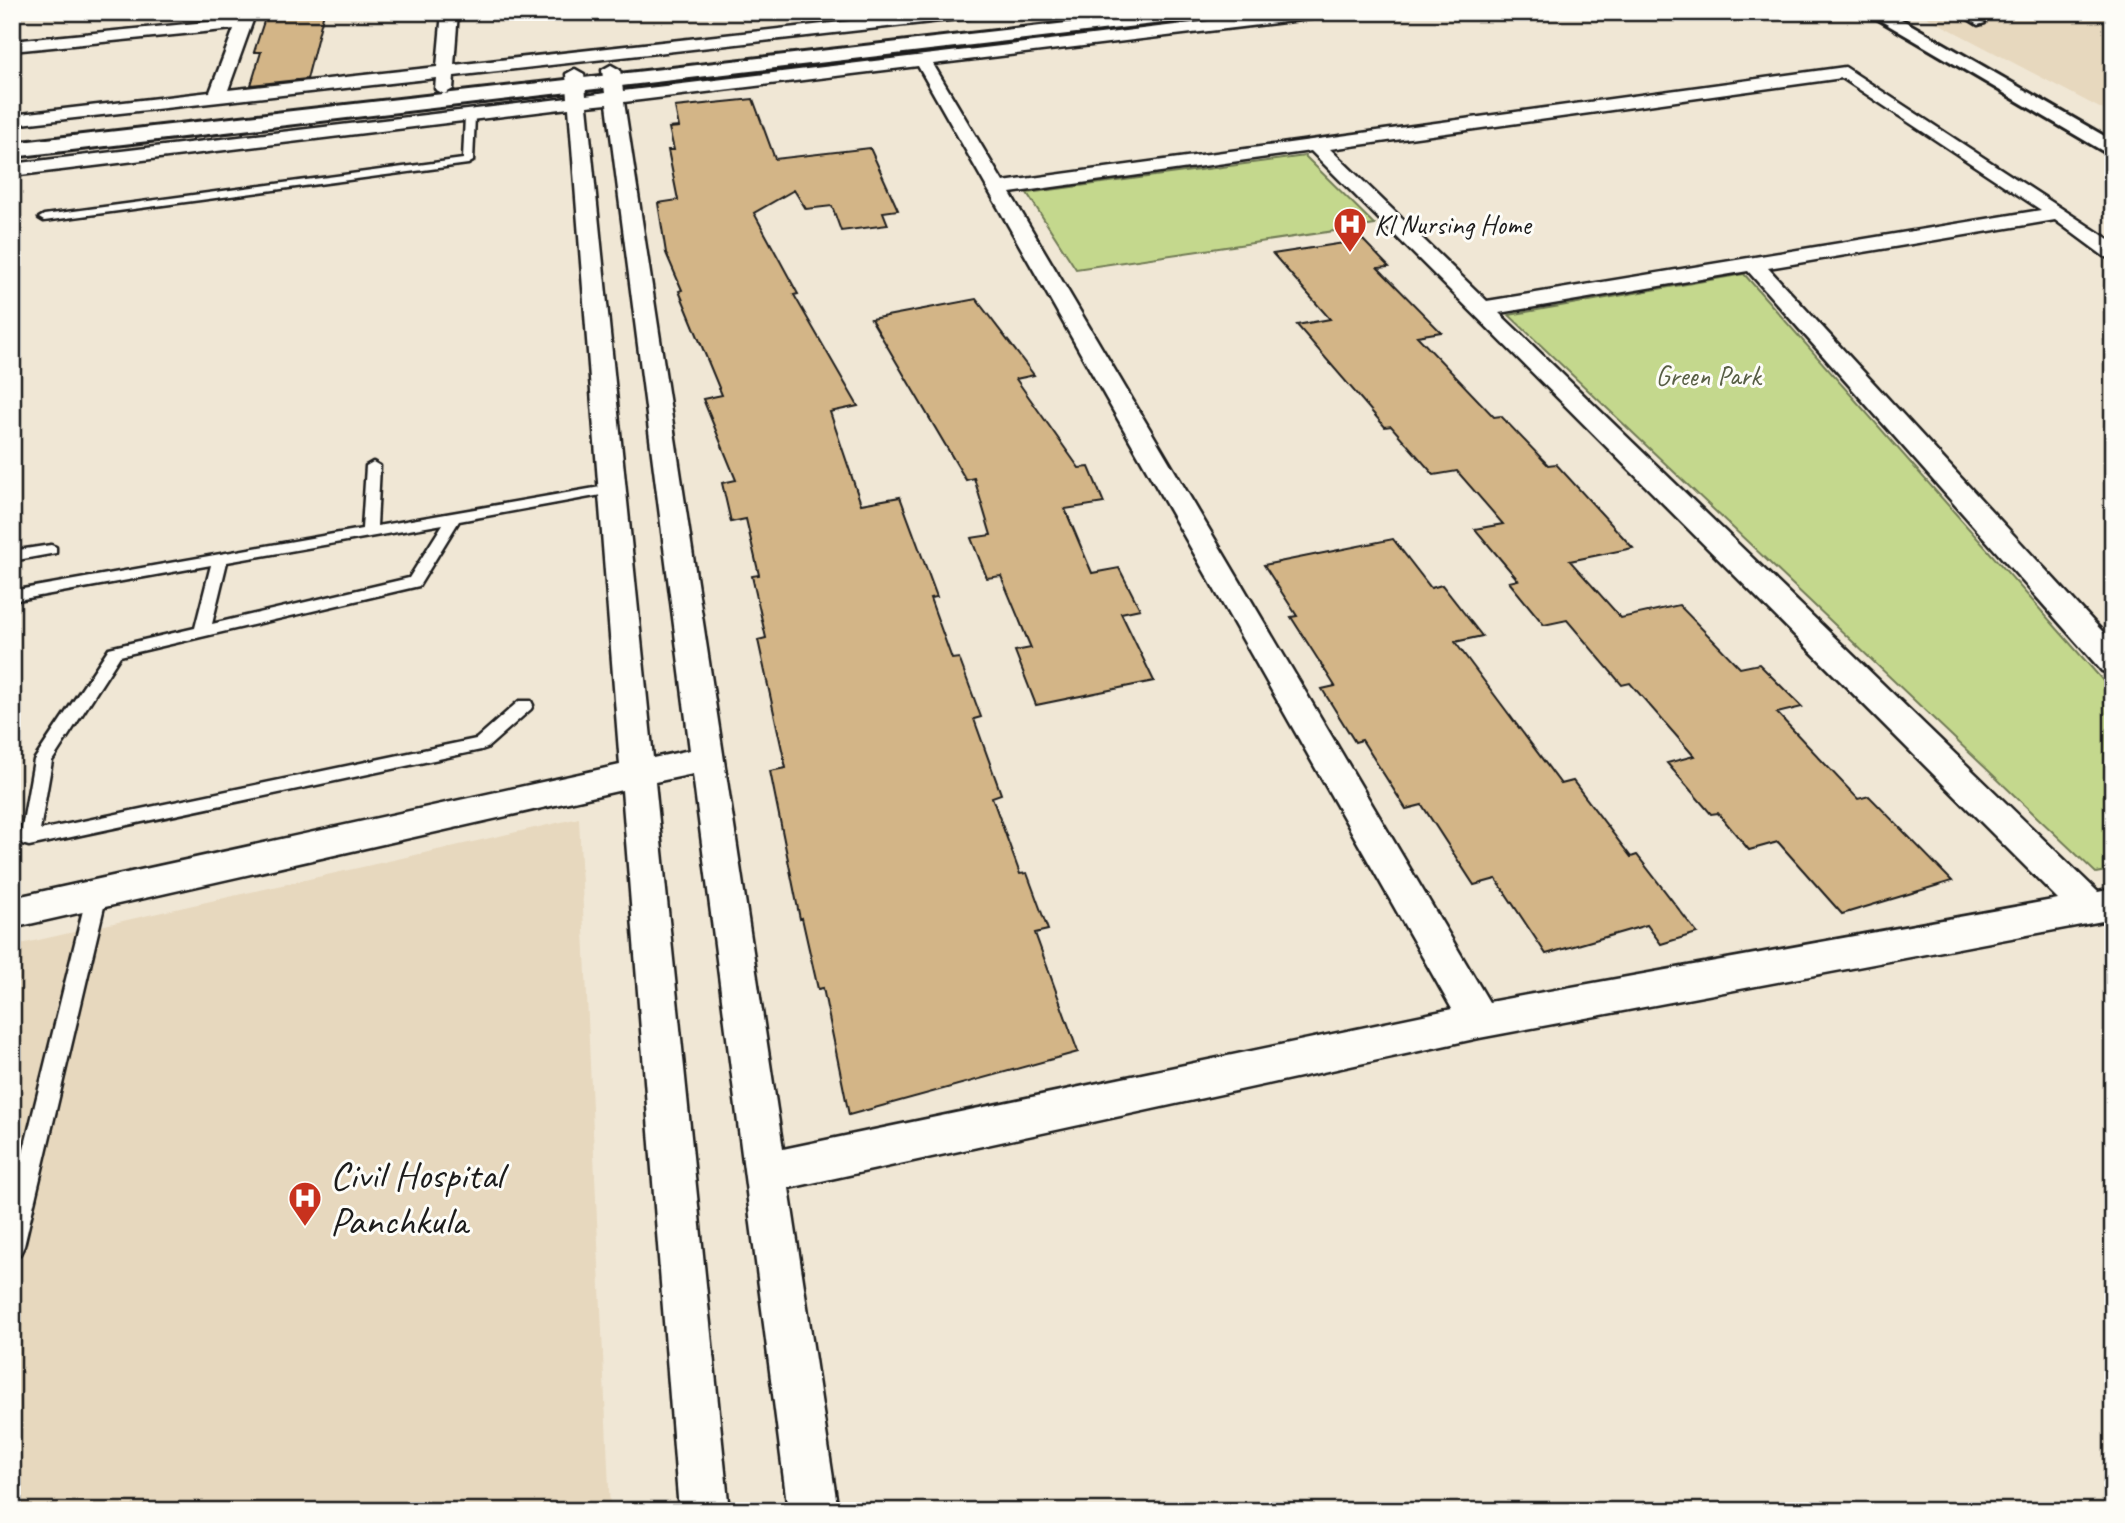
<svg xmlns="http://www.w3.org/2000/svg" width="2125" height="1523" font-family="Caveat,sans-serif">
<rect width="100%" height="100%" fill="#f0e7d5"/>
<filter id="ink" filterUnits="userSpaceOnUse"><feTurbulence type="fractalNoise" baseFrequency=".0143" numOctaves="2"/><feDisplacementMap in="SourceGraphic" scale="14" xChannelSelector="R" yChannelSelector="G"/><feConvolveMatrix kernelMatrix="1 2 1 2 8 2 1 2 1" color-interpolation-filters="sRGB"/></filter>
<g filter="url(#ink)">
<path fill="#e7d8be" d="M1917,12H2113V115Z
M579,818L610,1511H12V946Z"/>
<path fill="#c4d88d" stroke="#707a54" stroke-width="2" d="M1305,156L1375,225L1076,269L1027,193Z
M1744,274L2113,692V870L2096,873L1509,315Z"/>
<path fill="#d3b587" stroke="#1c1c1c" stroke-width="2" d="M267,12H324L307,79L251,85L261,52H254Z
M753,99L775,159L870,148L898,210L883,212L888,225L841,231L832,206L806,209L794,190L754,213L798,294L794,295L858,406L830,412L861,504L900,497L937,597L930,598L952,659L959,658L981,717L974,719L1001,794L992,797L1020,874L1027,873L1048,930L1035,933L1078,1052L849,1115L823,988L818,989L802,918L800,919L770,771L786,768L758,640L766,638L752,576L759,575L746,519L731,522L722,483L736,480L703,399L722,395L679,291L682,290L666,253L658,203L678,200L668,150H674L669,128L679,127L675,107Z
M1363,240L1389,267L1378,268L1441,332L1417,336L1494,417L1501,416L1548,465L1556,464L1633,548L1570,561L1621,618L1679,605L1740,668L1759,664L1802,707L1777,713L1858,799L1869,796L1952,881L1842,914L1778,842L1749,850L1718,813L1711,814L1667,763L1694,756L1630,683L1622,685L1567,620L1544,625L1509,582L1518,580L1475,529L1503,524L1457,471L1434,475L1391,426L1385,427L1297,325L1330,319L1273,254Z
M976,299L1034,375L1016,379L1079,468L1089,467L1104,503L1065,509L1092,573L1119,568L1140,609L1121,613L1154,681L1036,705L1015,651L1031,648L1001,576L987,578L971,538L991,535L974,478L966,480L871,319Z
M1393,539L1431,588L1442,585L1482,636L1455,642L1561,784L1573,781L1631,857L1637,855L1697,933L1661,944L1647,925L1546,954L1496,879L1474,885L1422,805L1406,809L1362,740L1355,742L1322,689L1335,686L1291,617L1297,616L1264,565Z"/>
<g fill="none" stroke-linecap="round" stroke-linejoin="round">
<defs>
<path id="lane" d="M1957,12H1968L1985,23L1978,25Z
M470,113L475,116L473,161L468,164L44,221L39,218L44,215L463,159L465,116Z
M373,462L380,466L377,526L612,485L619,489L612,493L459,521L419,586L120,656L52,761L40,830L476,739L519,701H531L533,705L531,709L487,748L481,750L29,846L22,844L20,839L34,760L109,648L195,628L211,565L12,601V591L362,529L366,466ZM443,524L409,578L212,624L227,562Z
M51,545L56,547V553L12,561V551Z
M97,886L104,889L107,894L24,1246L20,1254L12,1258V1198L87,894L90,889Z"/>
<path id="street" d="M240,12H256L228,90L437,67L442,12H458L454,65L931,12H984L976,17L454,76L453,89L444,94L435,89L436,78L12,125V115L210,92L234,29L12,51V41L238,19Z
M1285,12H1334L1326,17L933,64L1003,182L1845,67L2113,242V258L2105,257L2055,220L1768,268L2113,643V674L2102,671L1748,271L1499,313L2098,892L2113,889V919L1479,1038L789,1188L838,1511H788L693,774L655,782L729,1511H679L622,790L12,928V898L620,765L569,108L12,176V164L568,98L566,74L575,69L584,74L586,96L605,93L602,70L611,65L620,70L623,91ZM918,66L1452,1009L783,1149L624,102ZM1842,78L2041,210L1487,301L1330,149ZM607,104L690,750L653,758L587,106ZM1311,151L2058,899L1489,1002L1010,193Z"/>
<path id="secondary" d="M1163,12H1222L1213,17L12,157V143Z
M1866,12H1889L2113,141V157Z"/>
</defs>
<use href="#lane" stroke="#1c1c1c" stroke-width="5"/>
<use href="#street" stroke="#1c1c1c" stroke-width="5"/>
<use href="#secondary" stroke="#1c1c1c" stroke-width="6"/>
<use href="#lane" fill="#fdfcf7" fill-rule="evenodd"/>
<use href="#street" fill="#fdfcf7" fill-rule="evenodd"/>
<use href="#secondary" fill="#fdfcf7" fill-rule="evenodd"/>
</g>
</g>
<defs>
<symbol id="hospital-pin" viewBox="-11 -11 22 30"><path d="M0 17L-7.5 6A9.5 9.5 0 1 1 7.5 6Z" fill="#c8321e" stroke="#fdfcf7"/><path d="M-5-5h3v3.5h4V-5h3V5h-3V1.5h-4V5h-3Z" fill="#fff"/></symbol>
</defs>
<g fill-rule="evenodd">
<use href="#hospital-pin" x="1331" y="205" width="38" height="52"/>
<use href="#hospital-pin" x="286" y="1179" width="38" height="52"/>
</g>
<g text-anchor="middle" dominant-baseline="central" stroke-width="6" stroke-linejoin="round" paint-order="stroke">
<g font-size="28" fill="#1c1c1c" stroke="#fdfcf7" text-anchor="start">
<text x="1374" y="224">Kl Nursing Home</text>
</g>
<g font-size="28" fill="#575e44" stroke="#fdfcf7">
<text x="1708" y="375">Green Park</text>
</g>
<g font-size="40" fill="#1c1c1c" stroke="#fdfcf7" text-anchor="start">
<text x="330" y="1175">Civil Hospital<tspan x="330" dy="46">Panchkula</tspan></text>
</g>
</g>
<rect width="2125" height="1523" fill="none" stroke="#fdfcf7" stroke-width="42"/>
<rect x="21" y="21" width="2083" height="1481" fill="none" stroke="#1c1c1c" stroke-width="2.5" filter="url(#ink)"/>
</svg>
